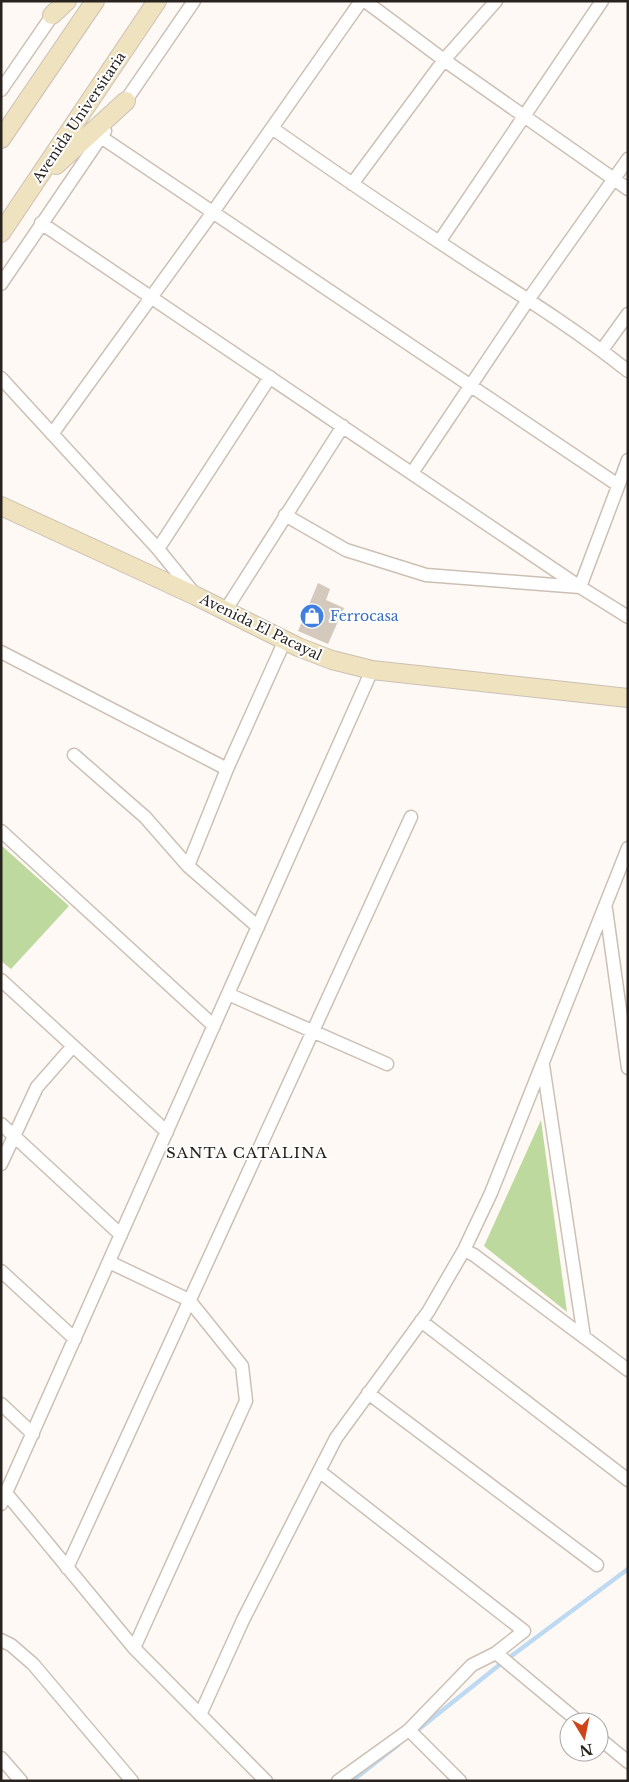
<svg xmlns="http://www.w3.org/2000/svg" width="629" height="1782" font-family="'Libre Baskerville',serif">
<rect width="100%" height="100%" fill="#fef9f4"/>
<path fill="#bdd99e" d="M1,845L69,906L11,969L1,961Z
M541,1120L567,1312L484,1246Z"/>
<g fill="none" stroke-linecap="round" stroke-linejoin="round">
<path stroke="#bedaf3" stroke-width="4.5" d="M414,1733L498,1666L628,1569
M352,1781L398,1745"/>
</g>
<path fill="#d3c9bc" d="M318,583L330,589L326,600L344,608L328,644L298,631Z"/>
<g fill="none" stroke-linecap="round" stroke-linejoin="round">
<defs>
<path id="street" d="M365,1L444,60L628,189
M1,90L56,10
M122,106L194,1
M272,128C337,174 404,219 471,263C524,297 578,331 628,371
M101,137L618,485
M352,184L444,60L496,1
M41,223L580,587L628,617
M439,242L602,1
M1,284L105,131
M602,350L628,314
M1,378L158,549L193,592
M52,434L213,212L361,1
M412,473L528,300L628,159
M285,515L346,550L426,575L580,587L628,460
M158,549L270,377
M225,611L343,426
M1,652L227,769
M74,755L145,817L188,866L258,927
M1,831L214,1026
M188,866L227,769L285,640
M606,909L628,1068
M1,980L167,1132
M228,994L387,1064
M543,1065L584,1337
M1,1124L121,1235
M1,1164L37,1087L73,1046
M464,1250L474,1255L628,1370
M109,1262L189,1300L242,1366L246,1401L134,1648
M1,1271L75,1339
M421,1321L628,1480
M368,1393L597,1565
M1,1404L33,1434
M319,1471L524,1631L496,1653L472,1665L409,1730L338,1781
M6,1493L134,1648L266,1781
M1,1504L372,670
M67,1568L411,817
M1,1640L11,1645L33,1664L132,1781
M496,1653L579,1722
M200,1715L243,1620L336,1438L428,1312L464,1250L491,1193L628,848
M409,1730L460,1781
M599,1738L628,1762
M1,1758L21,1781"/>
<path id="secondary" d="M52,15L67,1
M1,139L95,1
M56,165L126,101
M1,233L157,1
M1,506L196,596L298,647L332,660L372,670L628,698"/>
</defs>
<use href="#street" stroke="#ccc0b5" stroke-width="15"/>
<use href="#secondary" stroke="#ccc0b5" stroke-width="20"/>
<use href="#street" stroke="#fff" stroke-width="12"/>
<use href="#secondary" stroke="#efe2bf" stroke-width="18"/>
</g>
<defs>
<symbol id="shop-disc" viewBox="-11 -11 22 22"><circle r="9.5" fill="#3f7fe0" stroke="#fff"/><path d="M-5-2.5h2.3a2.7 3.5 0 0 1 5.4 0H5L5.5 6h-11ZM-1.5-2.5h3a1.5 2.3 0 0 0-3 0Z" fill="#fff"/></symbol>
</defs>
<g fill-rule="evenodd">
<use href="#shop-disc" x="298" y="602" width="28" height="28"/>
</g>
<g text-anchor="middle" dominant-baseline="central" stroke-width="4" stroke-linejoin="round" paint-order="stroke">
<g font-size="14" fill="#28231f" stroke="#fff">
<text transform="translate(79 117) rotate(-56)">Avenida Universitaria</text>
<text transform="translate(261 627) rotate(26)">Avenida El Pacayal</text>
</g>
<g font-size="14" fill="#366cbe" stroke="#fff" text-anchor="start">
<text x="330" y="616">Ferrocasa</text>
</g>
<g font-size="15" letter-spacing="1" fill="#28231f" stroke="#fff">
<text x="247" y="1152">SANTA CATALINA</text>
</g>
</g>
<rect width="629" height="1782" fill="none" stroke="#28231f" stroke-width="5"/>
<g transform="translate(584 1737) rotate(170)"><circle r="24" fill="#ffffff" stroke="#a9a7a5"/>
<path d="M0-4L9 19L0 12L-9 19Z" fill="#cd4519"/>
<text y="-8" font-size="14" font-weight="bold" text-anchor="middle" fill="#28231f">N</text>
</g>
</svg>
